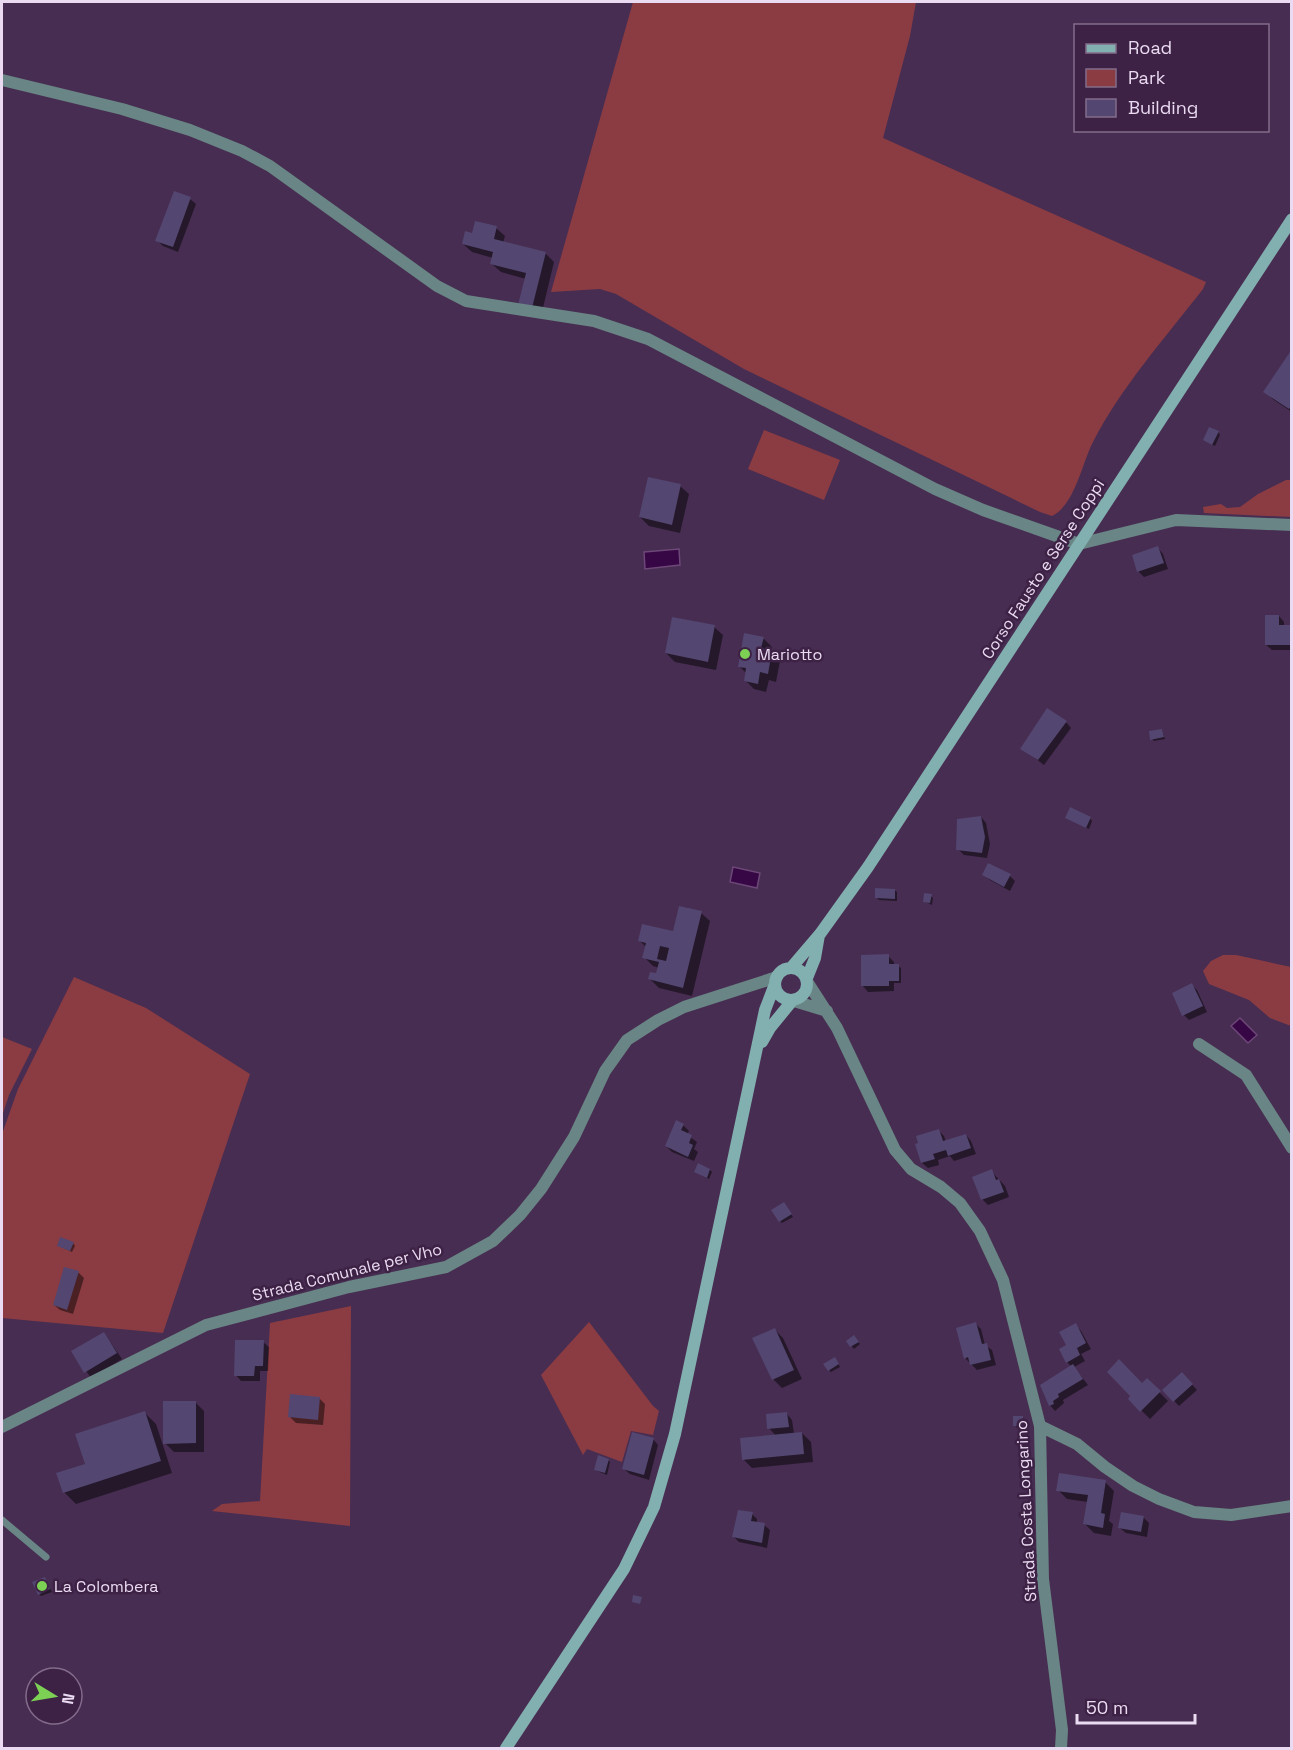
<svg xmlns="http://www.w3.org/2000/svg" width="1293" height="1750" font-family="'Space Grotesk',sans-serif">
<rect width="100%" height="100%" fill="#472d51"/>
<path fill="#8b3c43" d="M633,2H916L910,36L883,138L1206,282L1203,289C1165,338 1122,386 1093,442C1082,463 1075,505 1052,516L1040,512L744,369L616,294L600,289L551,292Z
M764,430L840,460L824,500L748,469Z
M1286,480H1291V517L1204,513L1203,507L1221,504L1227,508L1240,507L1258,494Z
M1223,955H1236L1291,967V1026L1270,1018L1249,1000L1209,984L1203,971L1211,961Z
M74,977L146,1008L250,1074L163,1333L2,1318V1134L18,1089Z
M2,1037L32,1049L9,1095L2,1116Z
M351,1306L350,1526L212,1511L222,1504L260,1501L270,1323Z
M589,1322L653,1406L659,1411L653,1435L631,1431L622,1462L587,1449L583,1455L541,1375Z"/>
<path fill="#360744" stroke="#6c4778" stroke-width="1.5" d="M679,549L680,565L645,569L644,552Z
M733,867L760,873L757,888L730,882Z
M1240,1018L1257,1035L1248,1043L1231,1026Z"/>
<path fill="#0007" d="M175,193L190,199L196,204L178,252L163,246L157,240Z
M496,228L505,236L503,243L545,253L554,262L541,316L529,314L526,279L501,272L492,264L493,258L472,252L463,244L473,234Z
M1292,352V412L1274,400L1265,392Z
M1218,432L1220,435L1215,446L1207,442Z
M680,486L689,494L680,533L649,526L640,517Z
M1158,548L1163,554L1168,569L1144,577L1138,571Z
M1279,616L1284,622V627L1292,628V650H1272L1266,645Z
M714,627L723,635L716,670L675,662L666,653Z
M763,638L772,647L771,651L780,661L776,682L769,680L766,692L754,689L745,680L747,674L739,666Z
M1066,722L1071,728L1044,765L1022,748Z
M1162,730L1165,739L1154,741L1152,739Z
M981,817L986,823L990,844L987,858L964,855L958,849Z
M1067,818H1090L1092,821L1089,829Z
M984,875L1010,876L1015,881L1010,891L990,880Z
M894,890L897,892V901L879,900L877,898Z
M931,896L933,898L932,905L924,901Z
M701,913L710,921L692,996L659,988L650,979L657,975L659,968L653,966L644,957L646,947L639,940L674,933Z
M888,956L894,962V966H898L901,968V983H894V991L868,992L863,986Z
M1192,985L1197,990L1207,1012L1189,1020L1184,1015Z
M683,1125L689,1131L687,1135L697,1142L694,1149L698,1152L694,1161L672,1152L666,1146Z
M938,1130L944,1136L946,1142L966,1135L971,1141L976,1154L954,1161L950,1156L938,1160L939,1165L928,1168L922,1163L920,1144Z
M710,1170L712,1172L709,1179L696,1172Z
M991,1171L1005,1186L1009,1197L988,1205L982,1199Z
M786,1206L793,1217L782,1223L780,1221Z
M73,1243L75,1246L72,1252L59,1246Z
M65,1269L79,1273L84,1278L73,1314L60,1310L54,1305Z
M976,1324L981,1329L985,1345L992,1350L996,1365L977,1370L965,1358Z
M1076,1325L1081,1331L1091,1349L1081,1354L1085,1361L1074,1367L1088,1385L1063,1400L1064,1403L1055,1411L1050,1405L1072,1367L1067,1362L1068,1346Z
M774,1329L783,1338L802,1379L782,1388L773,1379Z
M104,1333L122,1359L91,1378L73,1352Z
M856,1339L860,1344L854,1349L848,1341Z
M263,1342L269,1347L268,1371H260V1381H241L236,1375Z
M837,1361L840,1367L831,1372L829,1370Z
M1147,1380L1168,1401L1150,1419L1130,1399Z
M1188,1380L1197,1390L1179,1406L1164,1390Z
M319,1398L325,1404L323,1425L296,1423L290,1417Z
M195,1402L204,1411V1452H174L165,1443Z
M144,1412L156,1424L172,1473L76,1504L64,1492L86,1465Z
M787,1414L792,1420L794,1434L802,1433L811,1442L813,1462L752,1468L743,1459L776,1436L769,1428Z
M1023,1418L1025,1420V1428H1017L1015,1425Z
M653,1439L658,1445L649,1480L630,1474L624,1469Z
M608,1460L610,1462L607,1475L595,1470Z
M1105,1482L1114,1491L1109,1521L1113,1524L1111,1536L1094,1533L1085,1524L1088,1502L1067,1499L1058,1490Z
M752,1514L757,1519V1523L764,1525L770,1530L767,1548L739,1542L734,1537Z
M1143,1517L1149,1523L1147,1537L1126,1533L1120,1528Z
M45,1579L52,1592L41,1596L39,1594Z"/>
<path fill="#534671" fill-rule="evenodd" d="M174,191L191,197L173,247L155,241Z
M475,221L497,226L494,239L546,252L532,308L518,305L526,273L490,264L493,252L462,244L465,231L472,233Z
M1292,349V405L1289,409L1263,392Z
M1209,427L1219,431L1212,445L1203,440Z
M648,477L681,484L672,525L639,517Z
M1158,546L1164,563L1137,572L1132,555Z
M1265,615H1279V625H1291V645H1265Z
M672,617L715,625L708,662L665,653Z
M744,633L764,637L761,648L772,651L768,674L760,672L758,684L744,681L746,668L738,667Z
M1047,708L1067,721L1038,760L1020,749Z
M1162,729L1164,737L1150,740L1149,731Z
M1070,807L1091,817L1086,828L1065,818Z
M981,816L985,837L982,853L956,850L957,819Z
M988,863L1011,874L1004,887L982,875Z
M875,888L895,889V899L875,898Z
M924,893L932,894L930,903L923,902Z
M679,906L702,911L683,988L648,979L650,972L656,973L659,962L642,958L646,943L638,941L642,924L673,931ZM660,946L669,948L666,961L657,959Z
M889,954V964H899V981H889V986H861V955Z
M1192,983L1203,1006L1182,1016L1172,993Z
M676,1120L684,1124L681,1130L692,1135L689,1143L693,1145L688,1157L665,1146Z
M939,1129L943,1141L966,1134L971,1148L948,1156L946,1150L933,1154L935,1159L921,1163L915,1144L918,1143L916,1136Z
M698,1163L710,1169L707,1178L694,1172Z
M992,1169L996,1180L999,1179L1004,1192L981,1200L972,1177Z
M784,1202L792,1214L779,1222L771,1210Z
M60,1237L74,1242L70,1251L57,1246Z
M64,1267L79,1271L67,1310L53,1305Z
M976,1322L982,1344L987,1343L991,1360L970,1365L968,1357L964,1359L956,1328Z
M1076,1323L1086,1343L1077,1348L1080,1355L1066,1363L1059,1349L1066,1345L1059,1332Z
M775,1328L794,1370L772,1380L752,1338Z
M104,1332L117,1353L84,1373L71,1351Z
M854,1335L859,1342L850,1347L846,1341Z
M235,1340H264L263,1366H255L254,1376H234Z
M835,1357L839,1364L828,1371L823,1364Z
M1119,1359L1142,1383L1147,1378L1161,1391L1140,1412L1128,1399L1130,1396L1107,1372Z
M1073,1364L1083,1379L1058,1394L1059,1397L1053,1401L1054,1404L1049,1406L1040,1385Z
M1182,1372L1193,1384L1173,1402L1162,1390Z
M290,1394L320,1397L318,1420L288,1417Z
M163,1401H196V1443L163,1444Z
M145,1411L161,1461L63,1493L56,1473L85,1464L75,1434Z
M787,1412L789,1427L767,1429L766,1414Z
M1013,1416H1023V1426H1013Z
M632,1432L654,1438L644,1475L622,1469Z
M802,1432L804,1454L742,1460L740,1438Z
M598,1455L609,1459L605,1473L594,1470Z
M1059,1473L1106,1480L1101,1513L1105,1514L1103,1528L1083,1524L1088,1495L1056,1491Z
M738,1510L753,1512L751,1521L765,1523L762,1543L732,1537Z
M1121,1512L1144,1516L1141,1532L1118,1528Z
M45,1577L50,1589L38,1595L32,1582Z
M633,1595L642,1597L640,1604L632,1602Z"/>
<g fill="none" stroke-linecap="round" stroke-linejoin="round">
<path stroke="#698585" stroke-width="7" d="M2,1520L46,1557"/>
<path stroke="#698585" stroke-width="12" d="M2,80L122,109L190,130L242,151L270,166L437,286L466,301L594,321L648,339L935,489L983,510L1079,544L1176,520L1292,525
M808,983L837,1028L895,1150L911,1169L941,1187L960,1203L980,1231L1003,1280L1040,1426L1043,1579L1062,1730L1061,1748
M794,1001L827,1011
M1199,1044L1246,1075L1292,1148
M1040,1426L1077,1444L1105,1467L1133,1486L1159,1499L1194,1512L1231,1515L1292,1506
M2,1427L206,1325L349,1287L446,1267L493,1241L520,1215L541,1189L574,1137L605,1071L627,1040L658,1020L684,1007L777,977"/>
<path stroke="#82afaf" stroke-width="12" d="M775 984a16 16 0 1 1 32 0a16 16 0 1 1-32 0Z
M791,968L820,934L868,867L1292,219
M807,978L815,958L819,935
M762,1042L770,1028L792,1001
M506,1748L624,1569L654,1507L675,1434L765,1010L775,984"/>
</g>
<g fill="#7cd155" stroke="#3d2246" stroke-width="2">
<circle cx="745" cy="654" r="6"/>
<circle cx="42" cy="1586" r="6"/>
</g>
<g text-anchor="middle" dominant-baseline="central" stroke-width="5" stroke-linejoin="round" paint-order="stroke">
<g font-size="16" fill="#ebdbf2" stroke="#3d2246">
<text transform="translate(1043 569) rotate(-57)">Corso Fausto e Serse Coppi</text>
<text transform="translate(347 1272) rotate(-14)">Strada Comunale per Vho</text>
<text transform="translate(1026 1511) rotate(-93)">Strada Costa Longarino</text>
</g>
<g font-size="16" fill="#ebdbf2" stroke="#3d2246" text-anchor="start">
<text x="757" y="654">Mariotto</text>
<text x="54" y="1586">La Colombera</text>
</g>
</g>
<rect width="1293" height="1750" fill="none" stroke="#ebdbf2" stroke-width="6"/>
<rect x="1074" y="24" width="195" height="108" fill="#3d2246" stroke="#836c8b" stroke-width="1.5"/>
<rect x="1086" y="44" width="30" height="9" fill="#82afaf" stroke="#836c8b" stroke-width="1.5"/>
<text x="1128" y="54" font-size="18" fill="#ebdbf2">Road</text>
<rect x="1086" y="69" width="30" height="18" fill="#8b3c43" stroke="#836c8b" stroke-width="1.5"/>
<text x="1128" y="84" font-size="18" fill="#ebdbf2">Park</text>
<rect x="1086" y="99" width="30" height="18" fill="#534671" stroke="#836c8b" stroke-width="1.5"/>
<text x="1128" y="114" font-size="18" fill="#ebdbf2">Building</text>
<g transform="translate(54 1696) rotate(101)"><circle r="28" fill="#3d2246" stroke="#836c8b" stroke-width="1.5"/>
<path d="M0-4.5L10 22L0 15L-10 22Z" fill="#7cd155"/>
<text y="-9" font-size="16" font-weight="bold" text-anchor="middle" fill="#ebdbf2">N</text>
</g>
<path d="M1077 1714v9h118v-9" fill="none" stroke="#ebdbf2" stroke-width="3"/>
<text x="1086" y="1714" font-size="18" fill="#ebdbf2" stroke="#3d2246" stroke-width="4.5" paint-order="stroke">50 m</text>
</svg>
